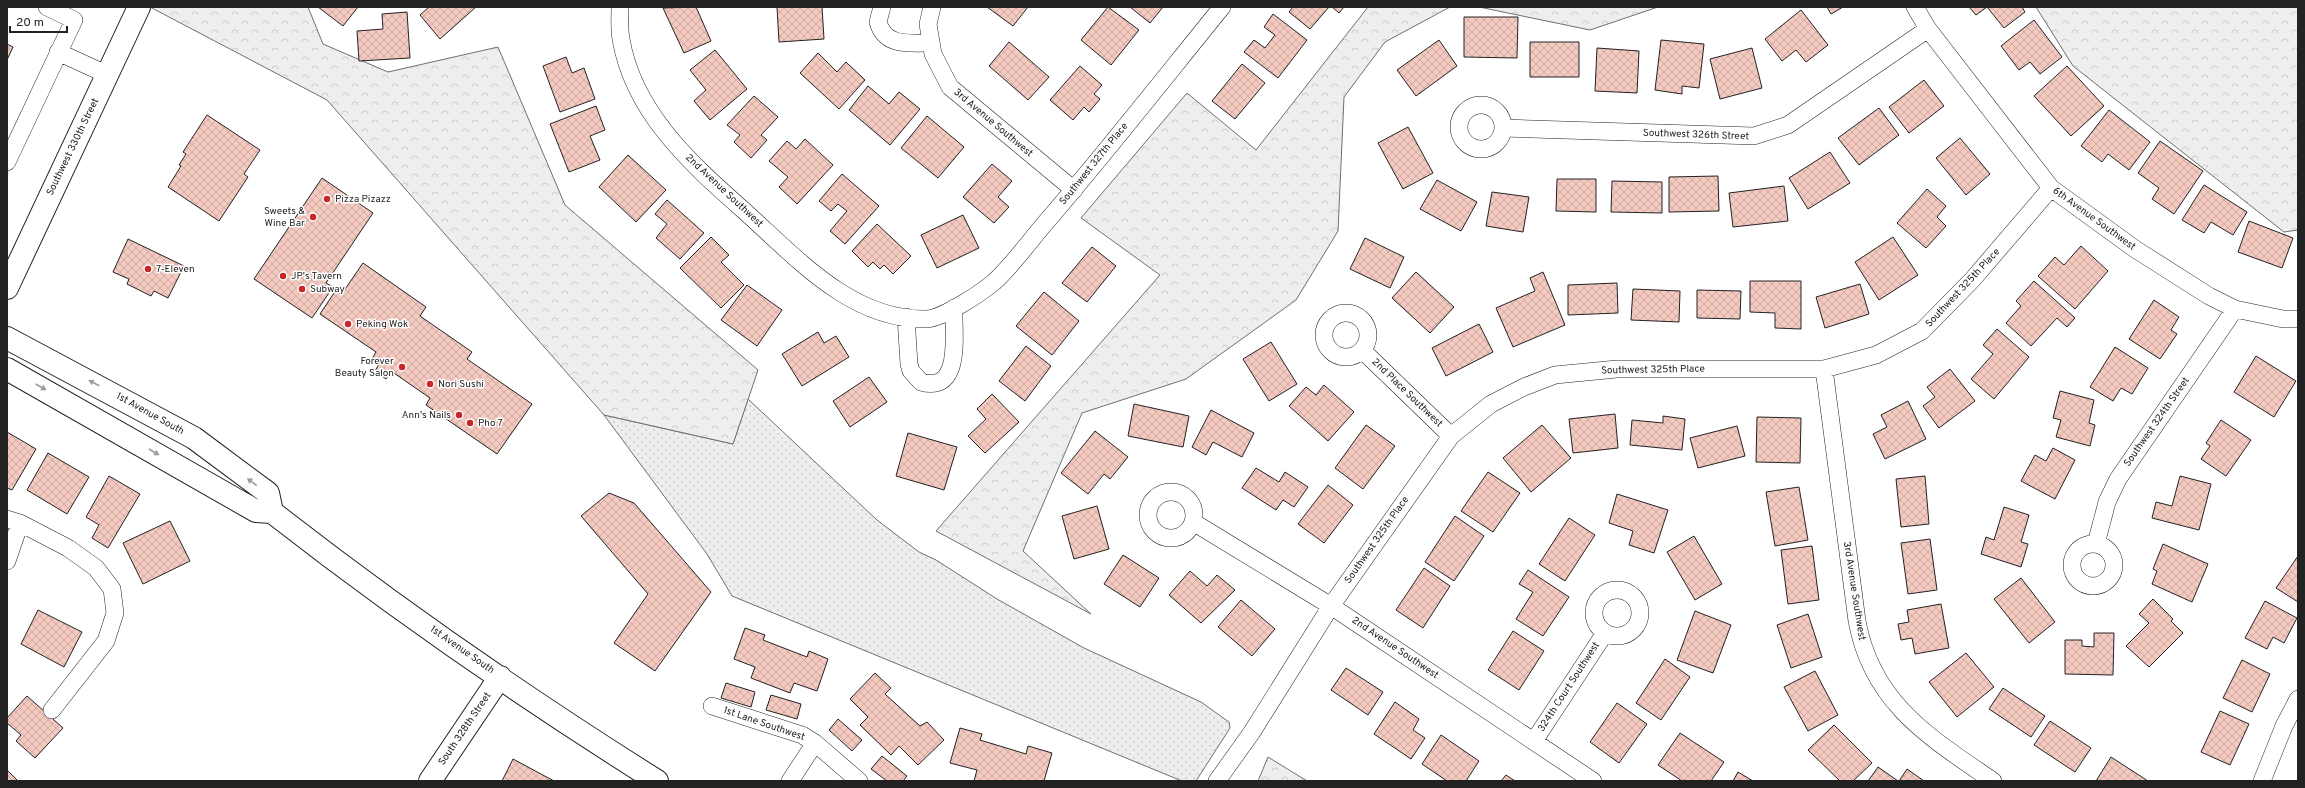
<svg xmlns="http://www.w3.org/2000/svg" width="2305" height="788" font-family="Overpass,sans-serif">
<defs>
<pattern id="grass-dots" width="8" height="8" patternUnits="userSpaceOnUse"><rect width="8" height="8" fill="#eee"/><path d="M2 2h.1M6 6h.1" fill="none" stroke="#ccc" stroke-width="1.8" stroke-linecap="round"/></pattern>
<pattern id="forest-crowns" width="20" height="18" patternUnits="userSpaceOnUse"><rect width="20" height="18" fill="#eee"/><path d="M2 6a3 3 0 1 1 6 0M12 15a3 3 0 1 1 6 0" fill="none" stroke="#ccc"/></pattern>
<pattern id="building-cross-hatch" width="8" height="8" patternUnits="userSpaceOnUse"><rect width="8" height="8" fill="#f3c9c0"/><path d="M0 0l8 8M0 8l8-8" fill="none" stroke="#d0aca5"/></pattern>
</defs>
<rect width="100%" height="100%" fill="#fff"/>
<path fill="url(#grass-dots)" stroke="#6f6f6f" d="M748,399L877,520L919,552L936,560L997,599L1084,648L1201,702L1229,722L1230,728L1196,781H1182L732,596L707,554L604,415L733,444Z"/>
<path fill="url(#forest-crowns)" stroke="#6f6f6f" d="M150,7H308L323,44L388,72L498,47L565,205L758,370L733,444L604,415L327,100Z
M1368,7H1450L1385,42L1344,97L1338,231L1296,300L1186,379L1082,413L1023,551L1091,614L936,531L1160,275L1081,218L1187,93L1256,150Z
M1479,7H1658L1590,30Z
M2036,7H2298V230L2284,232L2073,66Z
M1268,757L1307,781H1258Z"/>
<path fill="url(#building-cross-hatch)" stroke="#222" d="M318,7H358L343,26Z
M429,7H476L440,39L420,15Z
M696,7L711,41L684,53L663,8Z
M777,7H822L824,39L779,42Z
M987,7H1028L1013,26Z
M1108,7L1139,30L1111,65L1081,40Z
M1130,7H1163L1150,23Z
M1293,7H1329L1310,29L1289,12Z
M1332,7H1344L1339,13Z
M1827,7H1843L1831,14Z
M1969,7H1987L1976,15Z
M1987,7H2022L2025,12L2004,28Z
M1801,10L1828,45L1806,62L1796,50L1782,61L1765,39Z
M407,12L410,58L359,61L357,31L383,29L382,14Z
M1273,14L1307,40L1278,78L1244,52L1254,40L1265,48L1275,35L1264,27Z
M1464,17H1518L1517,58L1464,57Z
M2034,20L2062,57L2040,74L2030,62L2019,70L2001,46Z
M1439,40L1457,66L1416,96L1397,70Z
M1661,40L1704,44L1699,88L1682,86V94L1655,90Z
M1009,42L1049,77L1028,100L989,66Z
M1530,42H1579V77H1530Z
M7,44L13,47L7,60Z
M1597,48L1639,51L1637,93L1595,91Z
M1752,48L1762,88L1720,99L1710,59Z
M715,50L747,89L710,120L694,101L706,90L690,70Z
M818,53L837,72L846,62L865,80L839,109L800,73Z
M566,57L572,73L584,68L595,99L560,112L543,66Z
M1242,64L1265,83L1235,119L1212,101Z
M1080,66L1102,85L1094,94L1100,99L1089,112L1084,107L1073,120L1050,100Z
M2067,66L2104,106L2071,136L2034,96Z
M1924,80L1944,106L1909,133L1889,107Z
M868,86L889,104L899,92L920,109L890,145L849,110Z
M754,96L778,117L761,135L767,140L751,158L734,142L740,135L727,125Z
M596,106L605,130L590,136L600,160L569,172L550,124Z
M1879,108L1899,135L1859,165L1838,138Z
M2109,110L2150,142L2129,170L2108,154L2102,162L2081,146Z
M207,115L260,150L244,174L248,177L219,221L168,187L181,166L179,165L186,154L183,152Z
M927,116L964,147L938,178L901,148Z
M1408,127L1433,173L1403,189L1378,143Z
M1960,138L1990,174L1966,195L1936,158Z
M805,139L833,165L797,204L779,187L788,177L769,161L787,141L796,149Z
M2160,141L2203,171L2174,214L2152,199L2159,188L2138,173Z
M1830,152L1850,183L1808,209L1789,178Z
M628,155L666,190L636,222L599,187Z
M992,164L1012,181L998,197L1009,207L994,223L963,197Z
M842,174L879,206L845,244L830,231L847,211L838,204L831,211L819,201Z
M1718,176L1719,211L1669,212V177Z
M322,178L373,213L326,283L333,287L312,318L254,279Z
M1557,179H1596V212L1556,211Z
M1437,180L1477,202L1461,231L1420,209Z
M1612,181L1662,182V213L1611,212Z
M2204,185L2247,212L2233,235L2211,222L2204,233L2182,220Z
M1784,186L1788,221L1733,227L1729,193Z
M1927,189L1946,206L1937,217L1946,226L1926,248L1897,223Z
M1492,192L1529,197L1523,232L1486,226Z
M667,200L704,233L680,259L656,238L667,224L655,214Z
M963,215L979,248L937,268L921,235Z
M2249,221L2293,238L2282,268L2238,252Z
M877,224L911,256L893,274L884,265L880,269L873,262L868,267L852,251Z
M711,237L729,255L721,262L744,285L721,308L680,268Z
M1893,237L1918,275L1879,300L1855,262Z
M1365,238L1404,257L1390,288L1350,269Z
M128,239L184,266L168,298L154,291L151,296L127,284L129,279L113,272Z
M2081,246L2108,271L2075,309L2038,276L2055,257L2064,265Z
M1092,247L1116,266L1087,302L1062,283Z
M363,263L426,307L420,316L472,352L467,359L532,404L497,454L426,405L430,398L391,371L386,379L375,371L379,364L372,359L376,352L320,314L336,290L341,295Z
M1416,272L1454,307L1430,333L1392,298Z
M1543,272L1565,325L1513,347L1496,308L1535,291L1530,278Z
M1750,281H1801V329L1775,328V313L1750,312Z
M2034,281L2075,318L2067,327L2057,318L2031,346L2006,323L2021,306L2016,301Z
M1617,283L1618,313L1568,315V285Z
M1860,284L1869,314L1825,328L1816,297Z
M747,285L782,310L757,346L721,320Z
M1633,289L1680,291L1679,322L1631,320Z
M1697,290L1741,291L1740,319L1697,318Z
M1044,292L1079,321L1052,355L1016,326Z
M2154,300L2179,317L2171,330L2177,334L2160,359L2129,339Z
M1479,324L1493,352L1446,376L1432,348Z
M1997,329L2029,357L1994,399L1971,379L1993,354L1983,345Z
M818,332L824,343L836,336L849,357L802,386L782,354Z
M1271,342L1297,384L1269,401L1243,359Z
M1026,346L1051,366L1025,401L999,381Z
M2115,347L2148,368L2132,394L2121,388L2113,401L2090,387Z
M2256,356L2296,381L2274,417L2234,392Z
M1950,369L1975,401L1939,428L1923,406L1935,397L1927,387Z
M869,377L887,402L850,427L833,401Z
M1324,385L1354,412L1328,441L1289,406L1306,387L1316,395Z
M2060,391L2094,400L2089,423L2095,425L2090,446L2056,437L2061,420L2053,418Z
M992,394L1019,422L985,453L968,436L986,419L977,409Z
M1908,401L1926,439L1885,459L1873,434L1887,427L1881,415Z
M1134,404L1189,416L1183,447L1128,436Z
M1211,410L1254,433L1242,457L1213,442L1206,455L1192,447Z
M1615,414L1618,448L1573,453L1569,419Z
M1663,416L1685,419L1682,450L1630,445L1632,420L1663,423Z
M1757,417L1801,418L1800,463L1756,462Z
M2221,420L2251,440L2226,476L2201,459L2210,446L2206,443Z
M1366,425L1395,446L1363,489L1335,468Z
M1542,425L1571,458L1531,492L1503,458Z
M1737,426L1745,456L1698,468L1690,438Z
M1095,431L1128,457L1110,479L1104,474L1088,494L1061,473Z
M7,432L36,449L12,490L7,488Z
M908,433L957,447L944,490L896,476Z
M2053,448L2075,460L2055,499L2021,481L2035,455L2046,461Z
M48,453L89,477L67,514L27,490Z
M1256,468L1279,482L1285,472L1308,487L1294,507L1283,500L1276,510L1242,488Z
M1488,472L1520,493L1493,532L1461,511Z
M109,476L140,494L108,548L92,538L99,525L86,517Z
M1925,476L1929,524L1901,527L1896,479Z
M2180,476L2211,484L2199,530L2152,518L2156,502L2172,506Z
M1328,485L1353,505L1324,543L1298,524Z
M1799,487L1808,540L1775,546L1766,492Z
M609,493L634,503L711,592L655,671L614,643L648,594L581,516Z
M1617,494L1668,510L1654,553L1629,545L1633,531L1609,523Z
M1097,506L1109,549L1074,559L1062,516Z
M2004,507L2029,515L2021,542L2028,544L2021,567L1981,554L1986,537L1994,540Z
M1455,516L1484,536L1454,581L1425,562Z
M1569,518L1595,535L1565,581L1539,564Z
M170,521L190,561L143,584L123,543Z
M1694,536L1722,584L1695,600L1667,552Z
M1930,539L1937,590L1908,594L1901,543Z
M2163,544L2208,564L2192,602L2152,584L2157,571L2153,569Z
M1812,546L1819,600L1788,604L1781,550Z
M1123,555L1159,578L1140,607L1104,584Z
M2298,556V602L2276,588Z
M1424,568L1450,586L1423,628L1396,610Z
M1528,570L1569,597L1543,636L1516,619L1533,592L1519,584Z
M1190,571L1207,586L1217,575L1235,590L1201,623L1169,595Z
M2021,578L2055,622L2029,643L1994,599Z
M2153,599L2173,619L2171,621L2183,633L2149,667L2126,646L2149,623L2139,614Z
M1241,600L1275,629L1252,656L1218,627Z
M2265,601L2297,618L2284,643L2273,637L2267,649L2245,638Z
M1941,604L1949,648L1915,654L1912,638L1901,640L1898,624L1909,622L1907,610Z
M38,610L82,632L64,667L21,644Z
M1695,611L1731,625L1713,673L1677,660Z
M1808,614L1822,657L1791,668L1777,625Z
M745,628L765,635L763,640L807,657L809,651L828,659L817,691L794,683L790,693L751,678L755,667L734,659Z
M1513,631L1544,651L1519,690L1488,670Z
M2094,633H2114L2113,675L2065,674V640H2082V646L2094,647Z
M1966,653L1994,687L1957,717L1929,682Z
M1665,659L1690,677L1661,720L1636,703Z
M2242,660L2270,674L2252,712L2223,698Z
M1346,668L1383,692L1368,715L1331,690Z
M1815,671L1838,715L1808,731L1784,687Z
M875,673L891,688L885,694L920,726L927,722L944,740L918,765L899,746L891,755L860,725L868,717L850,699Z
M726,683L755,692L751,707L721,698Z
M2003,688L2045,716L2031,737L1989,709Z
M771,695L801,704L797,719L766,710Z
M27,696L63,728L35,758L16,741L21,735L7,723V718Z
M1395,702L1419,719L1413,730L1425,738L1411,759L1374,734Z
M1617,703L1647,724L1619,763L1590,742Z
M2220,711L2249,724L2230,765L2201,752Z
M838,719L862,740L852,751L829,730Z
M2050,721L2091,748L2075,772L2034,745Z
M1834,725L1872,763L1853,781H1840L1808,750Z
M960,728L982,734L980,740L1026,754L1028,746L1052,753L1044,781H974L977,770L950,763Z
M1680,733L1724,762L1711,781H1682L1658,765Z
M1441,735L1479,761L1466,781H1447L1422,764Z
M882,756L907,776L903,781H887L871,769Z
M2111,757L2148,781H2096Z
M513,759L554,781H502Z
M1878,767L1898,781H1868Z
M1907,769L1924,781H1899Z
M7,770L18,781H7Z
M1738,772L1753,781H1733Z
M1506,775L1515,781H1501Z"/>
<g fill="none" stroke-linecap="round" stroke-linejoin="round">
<defs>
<path id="street" d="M620,7C620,17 619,29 621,39C633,111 689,162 741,208C794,255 850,321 927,319C943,318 981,293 994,282C1014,264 1034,235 1053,214C1111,146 1166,76 1222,7
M882,7L878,22C885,47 909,43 931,43
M932,7L928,24L933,54L950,87L1074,190
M1915,7L1928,29L2051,188L2135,249L2209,296L2235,309L2283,319H2298
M58,52L108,75
M1459 127a22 22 0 1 1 44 0a22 22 0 1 1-44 0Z
M1504,128L1754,136L1788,125L1928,29
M7,162L74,20L47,7
M1324 335a22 22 0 1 1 44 0a22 22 0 1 1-44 0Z
M906,317L909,364L911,371L921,382C963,394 953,333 954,308
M1362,350L1451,436
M1824,369L1857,621C1872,703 1929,737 1993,781
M1148 515a23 23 0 1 1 46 0a23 23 0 1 1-46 0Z
M7,519L20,523L7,561
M1193,522L1331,606L1593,781
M20,523L68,548L96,568L112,589L115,613L106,641L52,710
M2096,544L2107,502L2118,479L2235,309
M2072 565a21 21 0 1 1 42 0a21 21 0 1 1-42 0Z
M1594 613a23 23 0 1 1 46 0a23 23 0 1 1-46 0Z
M712,706L802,735L815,743L859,781
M1534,741L1605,633
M790,781L815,743
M1217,781L1252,732L1331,606L1451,436L1491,404L1524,387L1555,375L1617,369H1824L1876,355L1922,331L1973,279L2051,188
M2262,781L2284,726L2298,699"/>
<path id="secondary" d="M7,288L139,7
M7,338L194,438L268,493L272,512
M7,369L256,511L272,512C395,608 525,698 657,781
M430,781L500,677"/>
</defs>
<use href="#street" stroke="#222" stroke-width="18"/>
<use href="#secondary" stroke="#222" stroke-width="24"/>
<use href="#street" stroke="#fff" stroke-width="17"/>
<use href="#secondary" stroke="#fff" stroke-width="22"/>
</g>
<defs><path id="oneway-solid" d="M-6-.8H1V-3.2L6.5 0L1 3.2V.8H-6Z"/></defs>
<g fill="#9c9c9c">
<use href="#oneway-solid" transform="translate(94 383) rotate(-152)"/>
<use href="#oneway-solid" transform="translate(41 387) rotate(30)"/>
<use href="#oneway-solid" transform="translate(154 452) rotate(30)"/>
<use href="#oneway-solid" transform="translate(252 482) rotate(-143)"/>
</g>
<g fill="#c62828" stroke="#fff" stroke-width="1.5">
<circle cx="327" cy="199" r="4"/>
<circle cx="313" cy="217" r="4"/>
<circle cx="148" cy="269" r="4"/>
<circle cx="283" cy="276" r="4"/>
<circle cx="302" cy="289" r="4"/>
<circle cx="348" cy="324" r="4"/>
<circle cx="402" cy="367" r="4"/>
<circle cx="430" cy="384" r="4"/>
<circle cx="459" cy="415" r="4"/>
<circle cx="470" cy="423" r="4"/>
</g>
<g text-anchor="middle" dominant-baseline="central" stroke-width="3" stroke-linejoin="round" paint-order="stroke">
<g font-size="10" fill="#222" stroke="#fff">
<text transform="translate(993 123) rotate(40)">3rd Avenue Southwest</text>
<text transform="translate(1696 135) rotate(2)">Southwest 326th Street</text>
<text transform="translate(73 147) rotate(-64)">Southwest 330th Street</text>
<text transform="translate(1094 164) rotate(-51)">Southwest 327th Place</text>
<text transform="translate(724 191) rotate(43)">2nd Avenue Southwest</text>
<text transform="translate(2094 219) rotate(36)">6th Avenue Southwest</text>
<text transform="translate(1963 288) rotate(-47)">Southwest 325th Place</text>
<text transform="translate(1653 370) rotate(-1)">Southwest 325th Place</text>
<text transform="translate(1407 393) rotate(44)">2nd Place Southwest</text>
<text transform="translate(150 414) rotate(29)">1st Avenue South</text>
<text transform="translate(2157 422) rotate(-55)">Southwest 324th Street</text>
<text transform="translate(1377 540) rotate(-55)">Southwest 325th Place</text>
<text transform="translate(1854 591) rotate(81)">3rd Avenue Southwest</text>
<text transform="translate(1395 648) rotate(34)">2nd Avenue Southwest</text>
<text transform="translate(462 650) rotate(35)">1st Avenue South</text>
<text transform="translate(1569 687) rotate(-57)">324th Court Southwest</text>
<text transform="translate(764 724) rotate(19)">1st Lane Southwest</text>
<text transform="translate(465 729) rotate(-56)">South 328th Street</text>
</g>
<g font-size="10" fill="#222" stroke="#fff" text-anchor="start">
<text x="335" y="199">Pizza Pizazz</text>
<text x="305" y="211" text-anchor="end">Sweets &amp;<tspan x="305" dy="12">Wine Bar</tspan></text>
<text x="156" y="269">7-Eleven</text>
<text x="291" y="276">JP's Tavern</text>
<text x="310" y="289">Subway</text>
<text x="356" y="324">Peking Wok</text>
<text x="394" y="361" text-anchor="end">Forever<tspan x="394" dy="12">Beauty Salon</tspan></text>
<text x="438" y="384">Nori Sushi</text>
<text x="451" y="415" text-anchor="end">Ann's Nails</text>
<text x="478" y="423">Pho 7</text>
</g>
</g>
<rect width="2305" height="788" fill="none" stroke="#222222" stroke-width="16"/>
<path d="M10 26v6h57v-6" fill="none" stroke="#222222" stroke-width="2"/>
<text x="16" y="26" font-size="12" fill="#222222" stroke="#ffffff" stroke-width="3" paint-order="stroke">20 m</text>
</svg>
